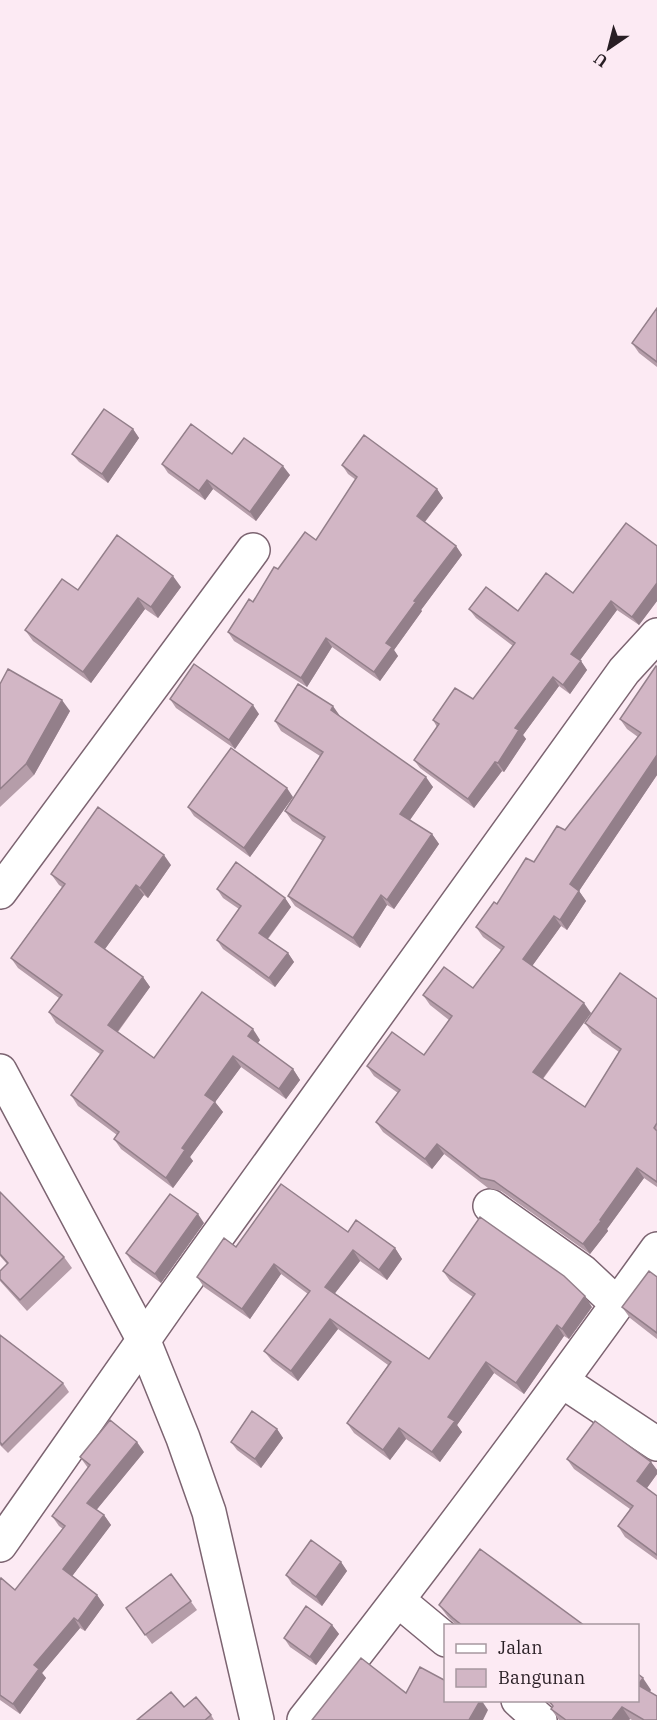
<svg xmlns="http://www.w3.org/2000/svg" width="657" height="1720" font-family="'IBM Plex Serif',serif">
<rect width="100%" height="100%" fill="#fceaf3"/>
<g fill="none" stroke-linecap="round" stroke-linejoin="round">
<defs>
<path id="street" d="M0,892L253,550
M490,1206L583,1272L617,1304
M562,1381L657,1444
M0,1545L173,1298L624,671L657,635
M399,1601L446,1640
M518,1700L540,1720
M304,1720C426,1566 543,1408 657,1249"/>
<path id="primary" d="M0,1071L143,1339L183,1438L209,1512L257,1720"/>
</defs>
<use href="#street" stroke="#7c6471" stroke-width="36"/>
<use href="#primary" stroke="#7c6471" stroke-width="36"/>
<use href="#street" stroke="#fff" stroke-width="33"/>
<use href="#primary" stroke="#fff" stroke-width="33"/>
</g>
<path fill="#b59da9" d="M657,308V367L639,353L632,343Z
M133,429L139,438L108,483L79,462L72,454Z
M232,454L290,475L256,521L213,489L205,500L168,473L162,464Z
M342,465L437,489L443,498L425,522L456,546L462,555L421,610L422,611L394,650L398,656L380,681L332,647L307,687L234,641L228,632L278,569L316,540L356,480L348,474Z
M657,546V601L639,625L617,610L580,660L587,670L570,694L559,686L523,735L526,739L504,772L502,771L474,808L420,768L414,760L437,727L433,720L473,699L513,646L476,618L469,609L518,611L573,593Z
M181,587L158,618L145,609L91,683L33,641L25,630L78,590Z
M657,667V775L579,891L586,901L567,930L561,926L532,966L591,1013L543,1079L585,1107L619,1052L592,1033L585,1023L657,999V1187L644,1178L607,1229L608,1231L590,1254L501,1191L488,1188L444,1154L432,1169L383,1132L376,1122L398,1093L374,1076L367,1066L424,1055L449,1020L430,1005L423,995L473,988L501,950L483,937L476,927L534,862L565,830L638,737L627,729L620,719Z
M0,684L70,711L34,775L0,807Z
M170,699L259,714L235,749L176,708Z
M340,716L433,787L410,820L432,834L439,844L394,909L387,905L360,948L295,906L288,896L323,841L292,821L285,811L320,756L281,731L275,721Z
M293,797L250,857L194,816L188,807Z
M171,865L148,898L144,895L105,949L143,977L150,987L118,1032L154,1058L260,1040L257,1044L293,1069L300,1080L286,1099L241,1067L215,1102L223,1112L190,1157L193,1161L173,1188L121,1149L114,1139L117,1135L78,1106L71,1095L100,1054L56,1023L49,1012L59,998L18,968L11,958L62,887L59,885L51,874Z
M217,889L285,898L291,907L268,939L288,953L294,962L275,987L223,949L217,940L239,909L223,898Z
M0,1192L64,1257L72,1268L27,1311L0,1281V1271L7,1264L0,1256Z
M204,1223L161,1283L132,1262L126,1253Z
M348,1232L395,1248L402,1259L387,1280L360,1261L335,1293L429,1359L473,1297L450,1281L443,1271L592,1307L569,1339L564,1336L524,1394L494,1373L457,1425L462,1432L440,1462L406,1439L390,1460L354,1433L347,1423L388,1365L338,1329L298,1381L272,1361L264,1351L308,1294L281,1274L250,1319L204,1287L197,1277L236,1247Z
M657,1277V1339L630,1318L622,1307Z
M0,1335L63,1383L69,1392L8,1453L0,1445Z
M277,1429L283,1438L261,1468L237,1450L231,1442Z
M144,1452L96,1510L104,1515L111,1525L72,1576L97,1595L104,1605L85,1631L80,1628L42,1673L46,1678L20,1714L0,1700V1580L15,1590L63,1529L59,1526L52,1516L88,1468L80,1457Z
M567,1459L651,1462L657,1470V1474L647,1488L657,1496V1560L625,1537L618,1526L630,1509L574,1469Z
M341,1562L347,1571L322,1606L292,1584L286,1575Z
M171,1574L197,1610L152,1644L126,1608Z
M439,1605L585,1626H457L448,1617Z
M332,1625L339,1634L316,1665L290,1647L284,1638Z
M651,1690L650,1692L657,1720H632L630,1719L629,1720H559L551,1709L553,1706L546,1701H638Z
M184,1707L211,1715L214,1720H137Z"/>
<path fill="#937f8a" d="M133,429L139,438L108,483L102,474Z
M283,466L290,475L256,521L250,512Z
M207,480L213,489L205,500L199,491Z
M437,489L443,498L423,524L417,516Z
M456,546L462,555L421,610L422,611L394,650L398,656L380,681L374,672L386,643L414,601Z
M173,576L181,587L158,618L151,607Z
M657,583V601L639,625L632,617Z
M138,598L145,609L91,683L83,672Z
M611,601L617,610L578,663L571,654Z
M326,638L332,647L307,687L301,678Z
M581,661L587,670L570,694L563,685Z
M553,677L559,686L523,735L526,739L504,772L498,763L515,728Z
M62,700L70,711L34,775L26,764Z
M253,705L259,714L235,749L229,740Z
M333,706L340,716L331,710Z
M657,755V775L579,891L586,901L567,930L560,920L570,884Z
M495,762L502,771L474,808L468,799Z
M426,777L433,787L407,824L400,814Z
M287,788L293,797L250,857L244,848Z
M432,834L439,844L394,909L387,900Z
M164,855L171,865L148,898L140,888Z
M136,885L144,895L102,953L95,942Z
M381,895L387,905L360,948L353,938Z
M285,898L291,907L265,942L259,933Z
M554,916L561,926L530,969L523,959Z
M288,953L294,962L275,987L269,978Z
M143,977L150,987L115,1035L108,1025Z
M584,1003L591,1013L540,1082L533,1072Z
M253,1029L260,1040L255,1047L248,1036Z
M233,1056L241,1067L213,1105L205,1095Z
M293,1069L300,1080L286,1099L279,1089Z
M215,1102L223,1112L190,1157L193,1161L173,1188L166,1178L182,1148Z
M437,1144L444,1154L432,1169L425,1159Z
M637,1168L644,1178L607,1229L608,1231L590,1254L583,1244L600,1220Z
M198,1214L204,1223L161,1283L155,1274Z
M395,1248L402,1259L387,1280L379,1270Z
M353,1250L360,1261L332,1297L325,1287Z
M274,1264L281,1274L250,1319L242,1309Z
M585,1296L592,1307L569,1339L562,1329Z
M330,1319L338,1329L298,1381L291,1371Z
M557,1325L564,1336L524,1394L516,1383Z
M486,1362L494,1373L457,1425L462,1432L440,1462L432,1452L448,1417Z
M399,1428L406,1439L390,1460L383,1450Z
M277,1429L283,1438L261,1468L255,1459Z
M137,1442L144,1452L94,1513L87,1503Z
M651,1462L657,1470V1474L644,1492L637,1481Z
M104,1515L111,1525L70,1579L63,1569Z
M341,1562L347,1571L322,1606L316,1597Z
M97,1595L104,1605L85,1631L78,1621Z
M74,1618L80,1628L42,1673L46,1678L20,1714L13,1704L34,1665Z
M332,1625L339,1634L316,1665L310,1657Z
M643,1678L651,1690L646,1697L638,1685Z
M480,1701H482L488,1710L483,1720H469Z
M622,1707L630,1719L629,1720H612Z"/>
<path fill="#d2b6c5" stroke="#937f8a" stroke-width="1.5" d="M657,308V362L632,343Z
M104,409L133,429L102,474L72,454Z
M191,424L232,454L244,438L283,466L250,512L207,480L199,491L162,464Z
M364,435L437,489L417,516L456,546L414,601L416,602L386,643L392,647L374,672L326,638L301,678L228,632L249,599L253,602L274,567L278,569L305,532L316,540L357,477L342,465Z
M626,523L657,546V583L632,617L611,601L571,654L581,661L563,685L553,677L515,728L519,730L498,763L495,762L468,799L414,760L439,724L433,720L455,688L473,699L515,643L469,609L486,587L518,611L546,573L573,593Z
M117,535L173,576L151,607L138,598L83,672L25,630L62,579L78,590Z
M194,664L253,705L229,740L170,699Z
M656,666L657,667V755L570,884L579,891L560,920L554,916L523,959L584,1003L533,1072L585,1107L621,1049L585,1023L620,973L657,999V1123L654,1128L657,1131V1182L637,1168L600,1220L601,1221L583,1244L494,1181L481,1178L437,1144L425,1159L376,1122L400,1090L367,1066L392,1032L424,1055L452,1016L423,995L444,967L473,988L504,947L476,927L494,902L497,904L526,858L534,862L557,826L565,830L641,733L620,719Z
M8,669L62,700L26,764L0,789V684Z
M298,684L333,706L331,710L426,777L400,814L432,834L387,900L381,895L353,938L288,896L325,837L285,811L323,752L275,721Z
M231,748L287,788L244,848L188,807Z
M98,807L164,855L140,888L136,885L95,942L143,977L108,1025L154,1058L202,992L253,1029L248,1036L293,1069L279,1089L233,1056L205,1095L215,1102L182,1148L185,1150L166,1178L114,1139L119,1132L71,1095L103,1051L49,1012L62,995L11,958L65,884L51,874Z
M236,862L285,898L259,933L288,953L269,978L217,940L241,906L217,889Z
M281,1184L348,1232L356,1220L395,1248L379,1270L353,1250L325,1287L429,1359L475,1294L443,1271L480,1217L564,1276L585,1296L562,1329L557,1325L516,1383L486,1362L448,1417L455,1421L432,1452L399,1428L383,1450L347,1423L391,1362L330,1319L291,1371L264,1351L310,1291L274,1264L242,1309L197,1277L224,1238L236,1247Z
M0,1192L64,1257L20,1300L0,1279V1271L8,1263L0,1254Z
M170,1194L198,1214L155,1274L126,1253Z
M649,1271L657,1277V1333L622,1307Z
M0,1335L63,1383L2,1445L0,1442Z
M252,1411L277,1429L255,1459L231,1442Z
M110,1420L137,1442L87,1503L104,1515L63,1569L97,1595L78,1621L74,1618L34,1665L39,1669L13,1704L0,1695V1580L1,1578L15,1590L65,1526L52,1516L90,1465L80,1457Z
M595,1421L651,1462L637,1481L657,1496V1555L618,1526L633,1506L567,1459Z
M311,1540L341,1562L316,1597L286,1575Z
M480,1549L585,1626H463L453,1618L439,1605Z
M171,1574L191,1601L145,1635L126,1608Z
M306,1606L332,1625L310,1657L284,1638Z
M361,1658L406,1693L420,1667L446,1681V1701H480L469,1720H312Z
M638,1674L643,1678L638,1685L657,1696V1720H644L622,1707L612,1720H566L551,1709L553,1706L549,1701H638Z
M171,1692L184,1707L196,1697L211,1715L205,1720H137Z"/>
<rect x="444" y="1624" width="195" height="78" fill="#fceaf3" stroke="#a798a0" stroke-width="1.5"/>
<rect x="456" y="1644" width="30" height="9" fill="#ffffff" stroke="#a798a0" stroke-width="1.5"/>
<text x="498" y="1654" font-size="18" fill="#281e24">Jalan</text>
<rect x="456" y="1669" width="30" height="18" fill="#d2b6c5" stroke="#a798a0" stroke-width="1.5"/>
<text x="498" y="1684" font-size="18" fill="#281e24">Bangunan</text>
<g transform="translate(609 48) rotate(215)" stroke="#fceaf3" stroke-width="4.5" paint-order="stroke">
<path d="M0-4.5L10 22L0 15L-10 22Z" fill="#281e24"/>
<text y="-9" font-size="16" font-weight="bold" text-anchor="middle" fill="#281e24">U</text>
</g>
</svg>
